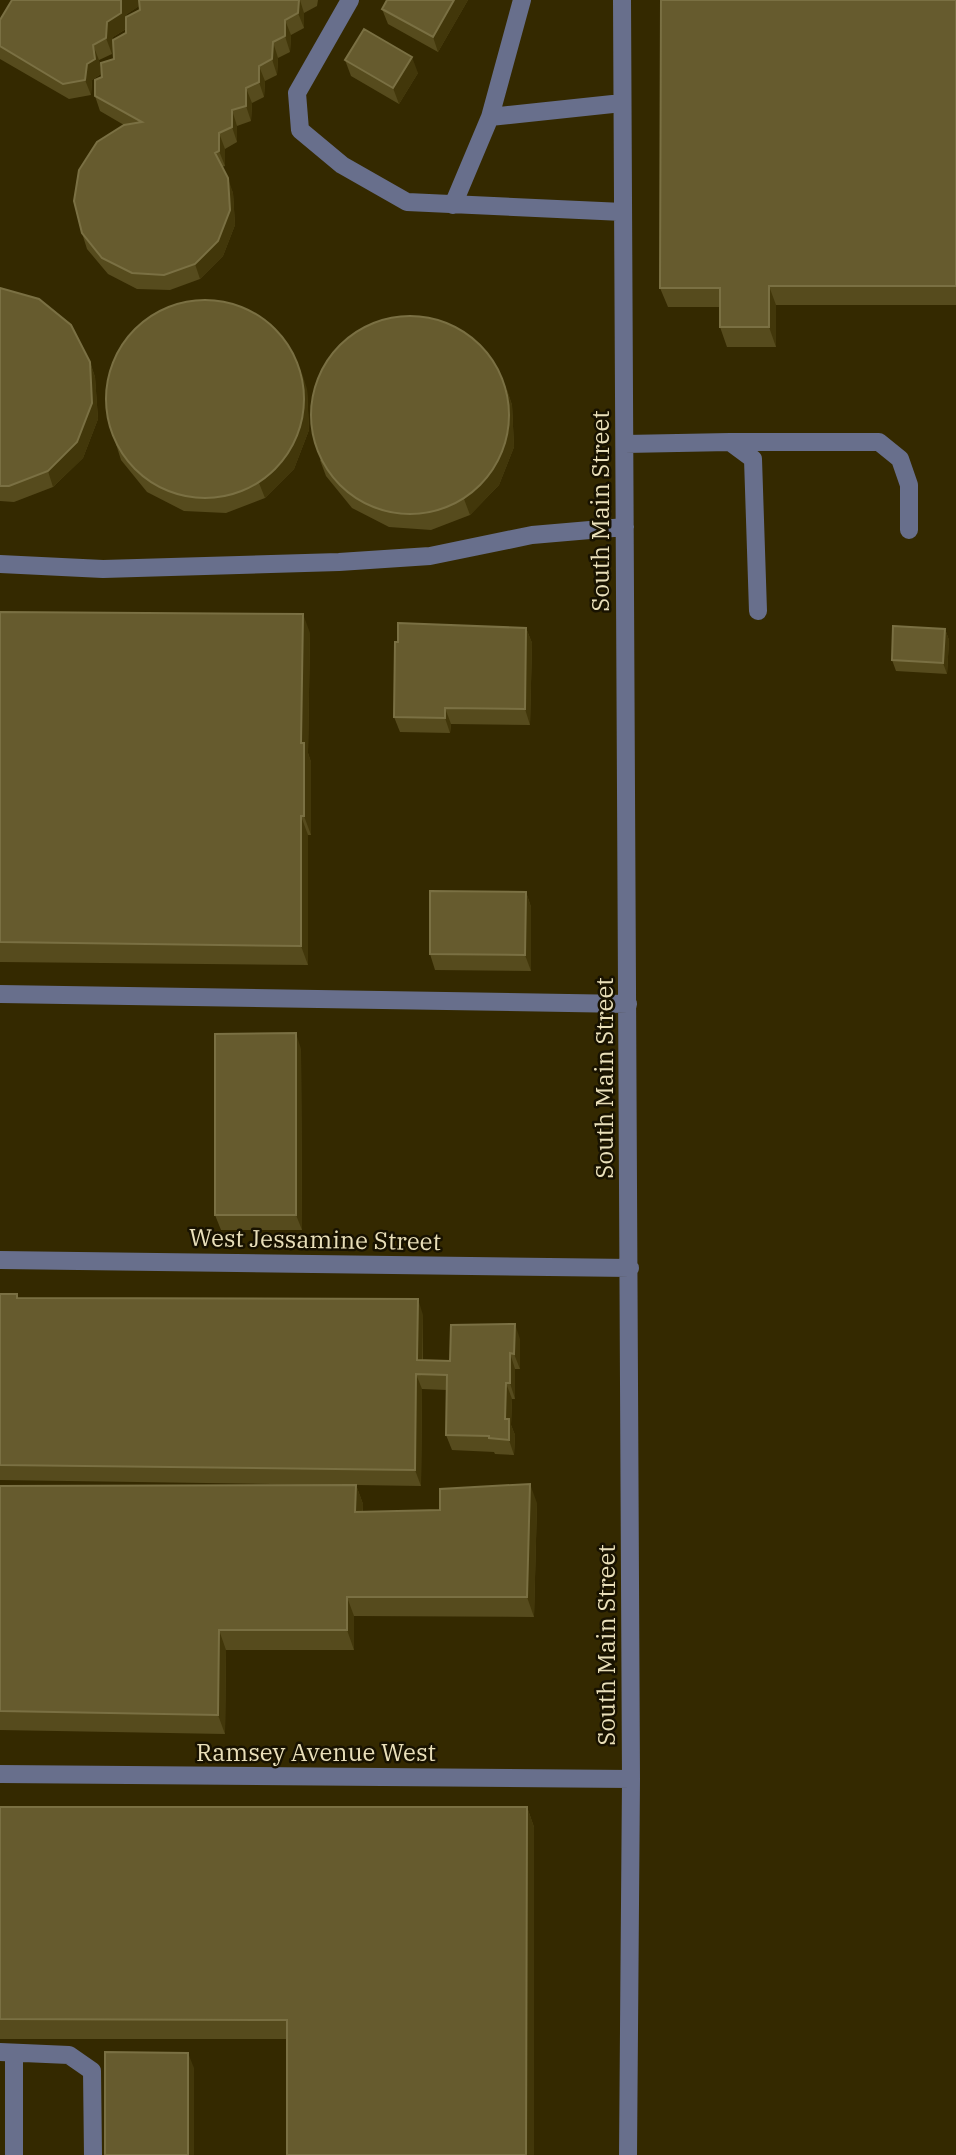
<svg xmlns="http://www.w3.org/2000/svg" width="956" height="2155" font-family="'IBM Plex Serif',serif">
<rect width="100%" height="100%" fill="#342900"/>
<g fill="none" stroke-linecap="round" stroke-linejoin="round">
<path stroke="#686f8c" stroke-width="18" d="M350,0L297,93L300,130L342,165L407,202L623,212
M622,0L631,1779L628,2155
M490,117L622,103
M453,205L490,117L522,0
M730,442H879L900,459L909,485V530
M625,444L730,442L753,459L758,611
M0,564L103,569L339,562L430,556L532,535L625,527
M0,994L628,1004
M0,1260L630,1268
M0,1774L631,1779
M0,2052L69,2055L92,2071L93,2155
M14,2155V2053"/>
</g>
<path fill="#564b1d" d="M139,0H318L317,6L304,13V28L291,35L290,52L278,58L277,75L265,81L264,97L252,103L251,121L237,126V142L225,149V166L222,167L233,193L235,225L223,256L200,279L170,290L137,289L108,274L87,249L82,233L124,125L100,111L95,96L102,77L114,59L126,33V29L113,37L112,54L99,60L101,74L92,80L91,95L69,99L0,59V20L139,6L127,14V17L140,10Z
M387,0H468L438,52L388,24L382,9Z
M956,0V305H776V347H727L720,327V307H668L660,288Z
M345,60L418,73L399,104L351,76Z
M0,288L90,362L95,377L98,419L83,458L53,487L14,502L0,501Z
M307,389L309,430L294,469L265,498L226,513L184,511L147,492L121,460L116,444Z
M507,390L512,405L514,447L499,485L470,515L431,530L389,527L352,508L326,476L320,460Z
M0,612L310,633L308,753L311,762V835H308V965L0,962Z
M526,628L532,643L530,725L451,724L450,733L400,732L394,717Z
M945,629L949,640L947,674L896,671L892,660Z
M526,892L531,907V971L435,970L430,954Z
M301,1049L302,1230H221L215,1215Z
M0,1294H17L18,1298L423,1315V1361H450L520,1339V1369H515V1399H512L511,1425L515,1435L514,1455L495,1454L494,1452L452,1450L446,1435L447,1390L422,1389L421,1486L356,1485L363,1504V1512L440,1510L537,1503L534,1617L354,1616V1650H226L225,1734L0,1730V1486L343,1485L0,1480Z
M0,1807H527L534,1827V2155H287V2039H0Z"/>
<path fill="#42370a" d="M121,0H139V6L127,14V28L113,37L112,54L106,38L107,22Z
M299,0H300L304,13V28L298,13Z
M454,0H468L438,52L433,37Z
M285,20L291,35L290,52L285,36Z
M273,42L278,58L277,75L272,59Z
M93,45L99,60L101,74L92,80L91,95L85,80L87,64Z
M412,57L418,73L399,104L393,88Z
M259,66L265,81L264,97L259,82Z
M246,88L252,103L251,121L246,106Z
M232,110L237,126V142L232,127Z
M219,133L225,149V166L219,151Z
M228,178L233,193L235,225L223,256L200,279L195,264Z
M769,286L776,305V347L769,327Z
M90,362L95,377L98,419L83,458L53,487L48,471Z
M302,373L307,389L309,430L294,469L265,498L259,483Z
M507,390L512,405L514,447L499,485L470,515L464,499Z
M303,614L310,633L308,753L311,762V835L304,816L301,743Z
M526,628L532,643L530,725L525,709Z
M945,629L949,640L947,674L943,663Z
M445,708L451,724L450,733L445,718Z
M301,816L308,835V965L301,946Z
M526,892L531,907V971L525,955Z
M296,1033L301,1049L302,1230L296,1215Z
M418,1299L423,1315L422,1376L417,1360Z
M515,1324L520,1339V1369L514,1354Z
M510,1353L515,1369V1399L510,1383Z
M416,1374L422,1389L421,1486L415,1470Z
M506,1383L512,1399L511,1425L515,1435L514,1455L509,1440L505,1419Z
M530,1484L537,1503L534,1617L527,1597Z
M356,1485L363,1504L362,1531L355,1512Z
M347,1597L354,1616V1650L347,1630Z
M219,1630L226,1650L225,1734L218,1715Z
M527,1807L534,1827V2155H526Z
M188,2053L194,2068V2155H188Z"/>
<path fill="#665b2e" stroke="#7a7043" stroke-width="2" d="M12,0H121V13L107,22L106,38L93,45L95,59L87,64L85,80L63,84L0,46V20Z
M139,0H299L298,13L285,20V36L273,42L272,59L259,66V82L246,88V106L232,110V127L219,133V151L215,153L228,178L230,210L218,241L195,264L164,275L132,273L102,258L82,233L74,201L79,170L97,142L124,125L142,122L95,96V80L102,77L101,63L114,59L113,40L126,33V17L140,10Z
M387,0H454L433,37L382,9Z
M661,0H956V286H769V327H720V288H660Z
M364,29L412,57L393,88L345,60Z
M0,288L39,299L71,325L90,362L92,403L77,442L48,471L9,486H0Z
M106 399a99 99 0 1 1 198 0a99 99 0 1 1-198 0Z
M311 415a99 99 0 1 1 198 0a99 99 0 1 1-198 0Z
M0,612L303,614L301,743H304V816H301V946L0,942Z
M398,623L526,628L525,709L445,708V718L394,717L395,642H398Z
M893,626L945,629L943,663L892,660Z
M430,891L526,892L525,955L430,954Z
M296,1033V1215H215V1034Z
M0,1294H17V1298L418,1299L417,1360L450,1361L451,1325L515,1324L514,1354L510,1353V1383H506L505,1419H509V1440L489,1438V1436L446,1435L447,1375L416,1374L415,1470L0,1465Z
M530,1484L527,1597H347V1630H219L218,1715L0,1711V1486L356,1485L355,1512L440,1510V1489Z
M0,1807H527L526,2155H287V2020L0,2019Z
M105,2052L188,2053V2155H105Z"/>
<g text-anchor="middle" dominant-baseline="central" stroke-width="5" stroke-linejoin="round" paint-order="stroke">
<g font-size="24" fill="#e9dfb9" stroke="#181200">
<text transform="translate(600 511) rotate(-90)">South Main Street</text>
<text transform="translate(604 1078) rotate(-90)">South Main Street</text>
<text transform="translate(315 1239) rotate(1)">West Jessamine Street</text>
<text transform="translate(606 1645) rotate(-90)">South Main Street</text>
<text x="316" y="1752">Ramsey Avenue West</text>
</g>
</g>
</svg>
